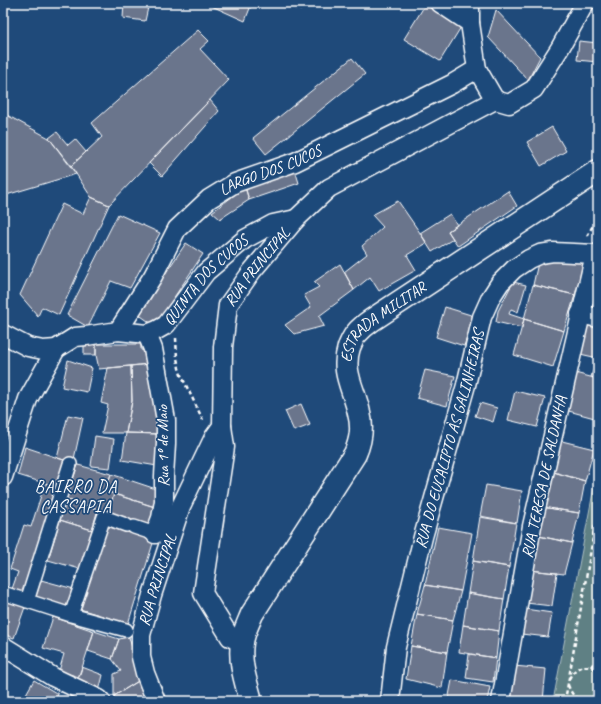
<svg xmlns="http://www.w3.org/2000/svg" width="601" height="704" font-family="Caveat,sans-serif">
<rect width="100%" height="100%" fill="#1f4a7a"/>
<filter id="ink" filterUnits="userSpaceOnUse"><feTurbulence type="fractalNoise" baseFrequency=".025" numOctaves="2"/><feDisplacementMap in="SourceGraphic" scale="8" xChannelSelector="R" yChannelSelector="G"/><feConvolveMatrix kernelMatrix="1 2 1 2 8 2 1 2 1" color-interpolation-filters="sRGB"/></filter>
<g filter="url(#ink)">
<path fill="#5f8084" stroke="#afc0c2" d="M595,482L598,483V701H553Z"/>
<path fill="#6b748c" stroke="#fff" d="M124,3H149L145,21L123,18Z
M205,3H252L245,21Z
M269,3H303L301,10Z
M425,5L461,27L440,61L404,39Z
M496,10L540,57L528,80L488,37Z
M198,30L209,41L200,49L229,80L109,205L91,197L71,166L102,137L92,123Z
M579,41L598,43V62L577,60Z
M352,58L365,74L266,154L253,138Z
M210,100L219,111L162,176L149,163Z
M3,113L49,138L76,174L3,196Z
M552,127L566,151L541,166L527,142Z
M57,132L68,145L75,139L86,152L71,166L49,138Z
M295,170L299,183L249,200L245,187Z
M245,187L249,200L220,219L212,212Z
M508,191L517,206L458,246L448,231Z
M91,197L109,205L59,315L42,307L38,316L20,295L62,204L83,214Z
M398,201L427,243L407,255L416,270L379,291L370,277L354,290L344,272L367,254L362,246L383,227L372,215Z
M118,214L160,233L130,288L111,281L88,327L67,315Z
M450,214L457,225L448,231L453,239L432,252L420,233Z
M186,243L203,254L155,326L138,314Z
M581,258L585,262L575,295L533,285L538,263Z
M340,264L354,290L319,316L324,326L294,334L285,325L311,307L304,295L319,287L314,282Z
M513,282L526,285L518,312L511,309L509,314L524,319L522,328L496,322L498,311Z
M533,285L575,295L564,331L524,319Z
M445,307L474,316L464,346L436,337Z
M524,319L564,331L553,367L514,355Z
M591,324L598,325V358L580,354L586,326Z
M84,344H96V355H84Z
M96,344H141V350L148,351L149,364L99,369L96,355Z
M597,358H598V379L591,377Z
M68,360L92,368L87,392L62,387Z
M149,364L160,434L126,433L132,401L131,366Z
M131,366L132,401L126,433H102L108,405L101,403L108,368Z
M425,370L455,376L447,406L417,398Z
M575,373L598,379V419L565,410Z
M515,391L545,398L537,427L508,420Z
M480,403L497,408L493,422L475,416Z
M301,404L310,425L294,431L285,411Z
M68,415L83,418L74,459L64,460L57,458Z
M126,433L160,434L157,466L122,460Z
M95,436L114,439L110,468L91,466Z
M558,440L594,449L585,481L550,471Z
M25,447L64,460L57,487L18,475Z
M78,465L111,474L105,491L114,494L108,513L66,499Z
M550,471L585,481L579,513L542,507Z
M111,474L159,490L158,508L105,491Z
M45,483L57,487L23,592L12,589L18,572L10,569L24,525L31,527Z
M486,485L522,491L517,523L480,516Z
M114,494L158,508L152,527L108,513Z
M66,499L98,509L92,530L60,520Z
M542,507L579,513L572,543L534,535Z
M480,517L516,523L509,567L473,561Z
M60,520L92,530L80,569L48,560Z
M106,526L154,540L128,624L80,609Z
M438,527L472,533L461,591L425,585Z
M534,535L572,543L564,574L530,570Z
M473,561L509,567L504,599L468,593Z
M530,570L557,573L552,606L526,603Z
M41,580L74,589L69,608L35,599Z
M425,585L461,591L453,620L417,614Z
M468,593L504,599L499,631L463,625Z
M3,599L25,607L14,638L3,634Z
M525,609L552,613L548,637L521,634Z
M417,614L453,620L447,652L411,646Z
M53,617L94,631L79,677L59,671L64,654L43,648Z
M463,625L499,631L496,658L459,652Z
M94,631L119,639L112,659L88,651Z
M129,637L140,680L114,696V674L121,671L112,659L119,639Z
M411,646L447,652L442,688L406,679Z
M469,654L496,658L493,682L466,678Z
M514,666L546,669L543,701H511Z
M82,667L103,675L99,691L76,683Z
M34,680L58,694L55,701H22Z
M140,680L147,701H116L114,696Z
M452,680L490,687L487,701H448Z"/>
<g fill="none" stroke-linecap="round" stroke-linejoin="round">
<defs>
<path id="pedestrian" d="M134,527L155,534
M3,593L71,615L126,630
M27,601L70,464
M71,615L104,517L126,525"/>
<g id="minor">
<path d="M470,3V23"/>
<path d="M495,100L509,104L534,89L560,48L585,3"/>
<path d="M580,314L598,318"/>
<path id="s1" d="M118,331L153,276L177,229L209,199L235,183L295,162L452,84L477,69"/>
<path id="s2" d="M3,334L28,347L43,350L56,349L75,337L86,336L118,331L147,334L157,330L166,325L206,272L245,239L273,224L296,219"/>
<path d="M147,334L153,349L166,420V444L164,476V501L161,518L155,534"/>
<path d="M222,426L225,447L203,593L230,637L242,643"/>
<path d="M3,477L28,399L56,349"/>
<path d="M3,646L53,677L99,699L101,701"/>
<path id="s3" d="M156,701L145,673L141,657V635L152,595L181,506L214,437L222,426L223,347L228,305L252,271L296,219L329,188L495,100L477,69L470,23L440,3"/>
<path id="s4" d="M390,701L396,647L423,537L466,385L482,317L491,297L500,283L514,269L529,259L540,254L553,252L595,254L532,526L501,701"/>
</g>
<g id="tertiary">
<path id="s5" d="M251,701C246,682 239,663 242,643C243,633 248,624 252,614L355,454C361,440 363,428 359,413C354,388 341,373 349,347C351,343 353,337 356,334C361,328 366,324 372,320L598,171"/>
</g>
</defs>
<use href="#pedestrian" stroke="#fff" stroke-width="16"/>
<use href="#minor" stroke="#fff" stroke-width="21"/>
<use href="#tertiary" stroke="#fff" stroke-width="25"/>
<path stroke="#fff" stroke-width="2.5" stroke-dasharray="4 3" stroke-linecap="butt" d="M587,236L598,217
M176,338L177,358L179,368L181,375L203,420
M591,667L598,656
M569,679C575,666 586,662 598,671
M568,685C571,693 574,698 582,701
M568,701L566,695L595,526L598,515
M590,701L598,697"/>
<use href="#pedestrian" stroke="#1f4a7a" stroke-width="13"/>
<use href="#minor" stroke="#1f4a7a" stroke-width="18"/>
<use href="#tertiary" stroke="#1f4a7a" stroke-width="22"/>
</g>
</g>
<g text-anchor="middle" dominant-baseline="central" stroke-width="3.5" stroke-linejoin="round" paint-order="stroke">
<g font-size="16" fill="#fff" stroke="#1f4a7a">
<text stroke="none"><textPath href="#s1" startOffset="230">LARGO DOS CUCOS</textPath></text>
<text stroke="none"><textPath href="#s3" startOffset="463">RUA PRINCIPAL</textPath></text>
<text stroke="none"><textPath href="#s2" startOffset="233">QUINTA DOS CUCOS</textPath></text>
<text stroke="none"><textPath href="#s5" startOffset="432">ESTRADA MILITAR</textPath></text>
<text stroke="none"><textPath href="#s4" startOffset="269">RUA DO EUCALIPTO ÀS GALINHEIRAS</textPath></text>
<text transform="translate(163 446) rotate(-91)">Rua 1º de Maio</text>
<text transform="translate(544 477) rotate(-78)">RUA TERESA DE SALDANHA</text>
<text stroke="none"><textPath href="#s3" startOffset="126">RUA PRINCIPAL</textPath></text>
</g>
<g font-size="17" letter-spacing="1" fill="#fff" stroke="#1f4a7a">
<text x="76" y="486">BAIRRO DA<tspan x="76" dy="20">CASSAPIA</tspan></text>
</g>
</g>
<rect width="601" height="704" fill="none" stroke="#1f4a7a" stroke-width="16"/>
<rect x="8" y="8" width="585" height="688" fill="none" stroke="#fff" stroke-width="1.5" filter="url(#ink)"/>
</svg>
